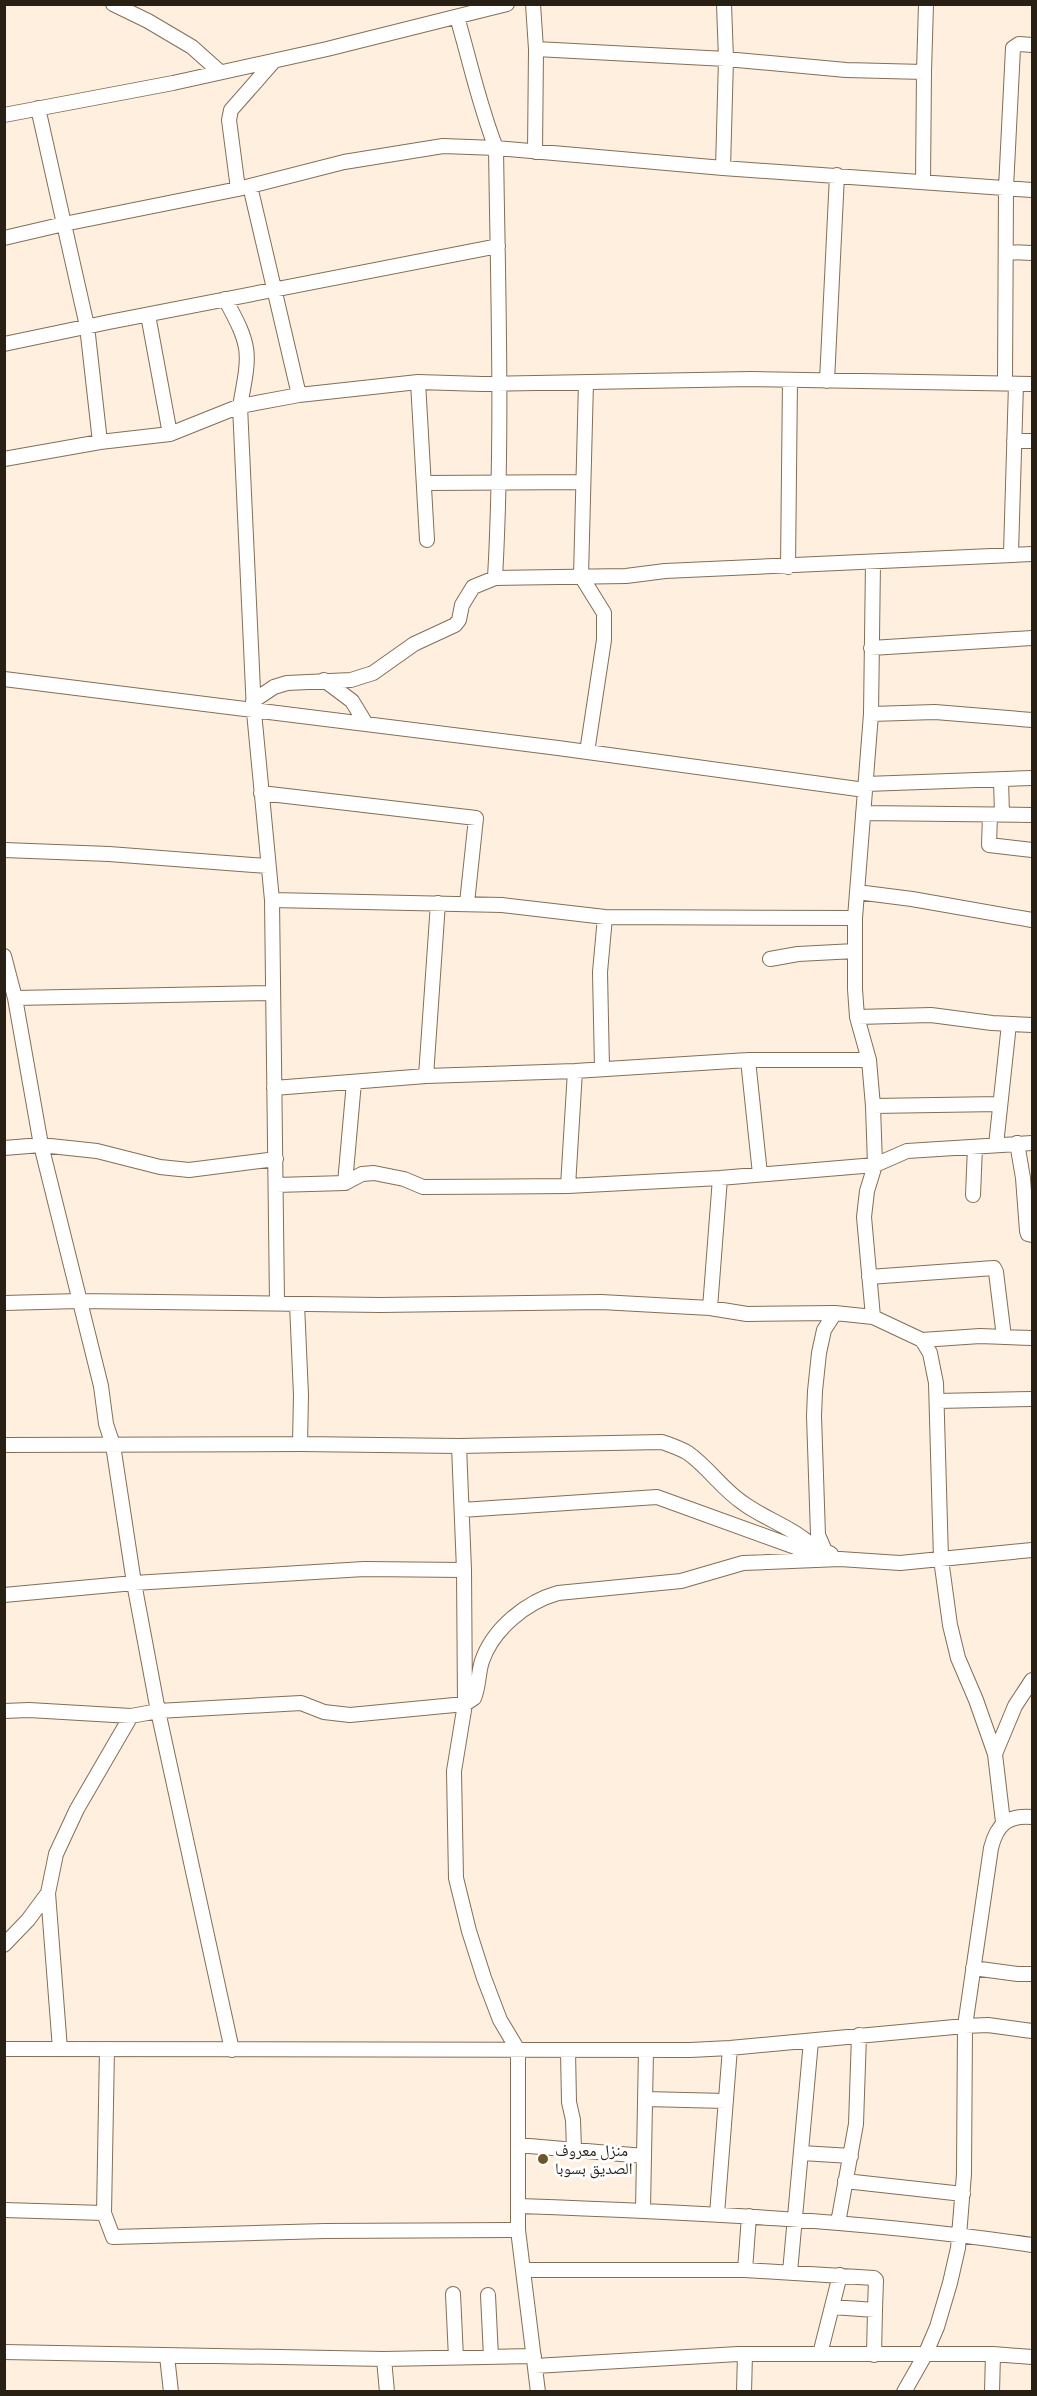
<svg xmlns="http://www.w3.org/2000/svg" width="1037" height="2396" font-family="Cabin,'Noto Naskh Arabic',sans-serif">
<rect width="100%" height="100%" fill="#feefdf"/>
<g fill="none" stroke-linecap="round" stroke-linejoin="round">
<defs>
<path id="minor" d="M113,4L148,21L192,47L220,72
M533,4L536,49L535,152
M536,49L726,59L846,70L924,72L926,4
M4,115L173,83L327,49L507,4
M723,168L726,59L724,4
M923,182L924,72
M250,186L299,395
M238,189L229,120L231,110L274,61
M4,238L64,224L38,108
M1007,252L1032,253
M148,315L170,434
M4,344L109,322L498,246
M827,381L837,175
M418,382L427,540
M586,382L581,576L604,613V640L587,752
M1005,383L1006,188L1013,48L1019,44L1032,45
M1014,441H1032
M100,442L87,326L64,224L238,189L344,162L443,146L496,148C479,105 470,61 457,17
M4,459L100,442L170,434L240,406C250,352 252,348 225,299
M424,483L583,482
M1011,553L1016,384
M873,562L871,714L855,918V989L857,1017L869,1060L873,1106L875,1165L867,1191L864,1217L873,1317
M788,567L790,380
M495,578C503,435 498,291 496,148L723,168L1032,190
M871,648L1032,638
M4,679L558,748L865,790
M324,680L352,701L366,724
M253,701L274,687L287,683L351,680L373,673L414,644L455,625L459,620L462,605L473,587L495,578L626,576L665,571L1032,554
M871,714L935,712L1032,720
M1001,780L1002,814
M866,784L1032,778
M261,793L476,818L467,903
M863,813L1032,815
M990,815L989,845L1032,850
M4,850L109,854L267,866
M857,892L912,899L1032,920
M272,900L502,905L605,917L855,918
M4,956L15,998L41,1145L101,1386L106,1424L113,1445L134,1583L158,1711L232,2050
M770,959L798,954L855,951
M15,998L272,993
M857,1017L931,1015L992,1023L1032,1025
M748,1060L760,1174
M602,1068L600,972L605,917
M426,1076L438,903
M274,1088L426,1076L575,1071L748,1060H869
M873,1106L999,1104
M1017,1143L1023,1178L1027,1231L1028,1234L1032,1235
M996,1145L1009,1024
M4,1148L41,1145L97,1151L160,1167L189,1170L276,1159
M345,1183L354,1082
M276,1185L345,1183L362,1174L374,1173L404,1179L423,1187L568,1186L720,1178L875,1165L907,1151L1032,1143
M568,1186L575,1071
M973,1195L975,1147
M869,1277L994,1268L996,1272L1004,1337
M4,1303L79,1301L380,1305L601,1302L710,1308L747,1314L835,1313L873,1317L922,1340L930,1353L936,1383L941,1559L950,1625L958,1658L976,1700L995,1754L1003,1822
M277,1303L272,900L254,712L240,406L299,395L418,382L482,384L751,379L1032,384
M297,1304L301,1395L300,1444
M710,1308L720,1178
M922,1340L980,1336L1032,1338
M937,1401L1032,1399
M4,1445L300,1444L459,1446L662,1442C670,1445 680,1448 688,1453C708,1467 722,1489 743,1503C766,1520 798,1529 817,1551H825
M459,1446L464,1570L465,1704L454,1771L456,1878L469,1931L484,1978L500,2020L518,2050V2230L538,2392
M462,1510L657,1497L795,1547L817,1551
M831,1554L825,1551L818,1535L814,1416L815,1391L819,1353L824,1330L835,1313
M4,1595L134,1583L364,1569L464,1570
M4,1711L29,1710L131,1716L158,1711L301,1703L324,1712L350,1715L465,1704L474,1698C479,1687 478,1673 482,1661C493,1629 526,1602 558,1593L681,1581L743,1563L840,1559L900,1563L1032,1550
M995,1754L1015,1706L1032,1680
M48,1893L60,2049
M4,1945L28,1920L48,1893L56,1854L77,1809L131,1716
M973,1968L1018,1974H1032
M4,2049L690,2050L730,2048L965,2026L988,2025L1032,2031
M107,2049L104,2213L113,2237L325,2231L518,2230
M568,2051L569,2102L573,2120L574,2149
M645,2099L726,2101
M518,2145L644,2156
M802,2153L851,2156
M845,2181L963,2194
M519,2206C691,2212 862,2220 1032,2245
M643,2209L646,2050
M4,2210L104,2213
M717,2214L730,2048
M838,2223L856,2124L859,2035
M524,2270H745L874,2278L876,2280L875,2310
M745,2270L749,2216
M790,2272L811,2041
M453,2294L456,2358
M488,2295L491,2357
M832,2307L875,2310L874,2355
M4,2352L384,2359L534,2356
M820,2354L840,2275
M167,2356L171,2392
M384,2359L387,2392
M535,2366L738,2354H993L1032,2357
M744,2392L745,2354
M904,2392L925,2355L937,2327L950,2283L958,2248L964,2174L965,2026L991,1848C997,1824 1008,1815 1032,1817
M992,2392L993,2354"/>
</defs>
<use href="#minor" stroke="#846e57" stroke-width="16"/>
<use href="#minor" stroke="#fff" stroke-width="14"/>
</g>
<circle fill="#705327" stroke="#fff" stroke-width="2" cx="543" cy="2159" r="6"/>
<g text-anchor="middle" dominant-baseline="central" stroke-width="6" stroke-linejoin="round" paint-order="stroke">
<g font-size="16" fill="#281f15" stroke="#fff" text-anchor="start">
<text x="555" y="2150">منزل معروف<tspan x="555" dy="18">الصديق بسوبا</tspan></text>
</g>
</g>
<rect width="1037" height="2396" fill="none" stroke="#281f15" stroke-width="12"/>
</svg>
